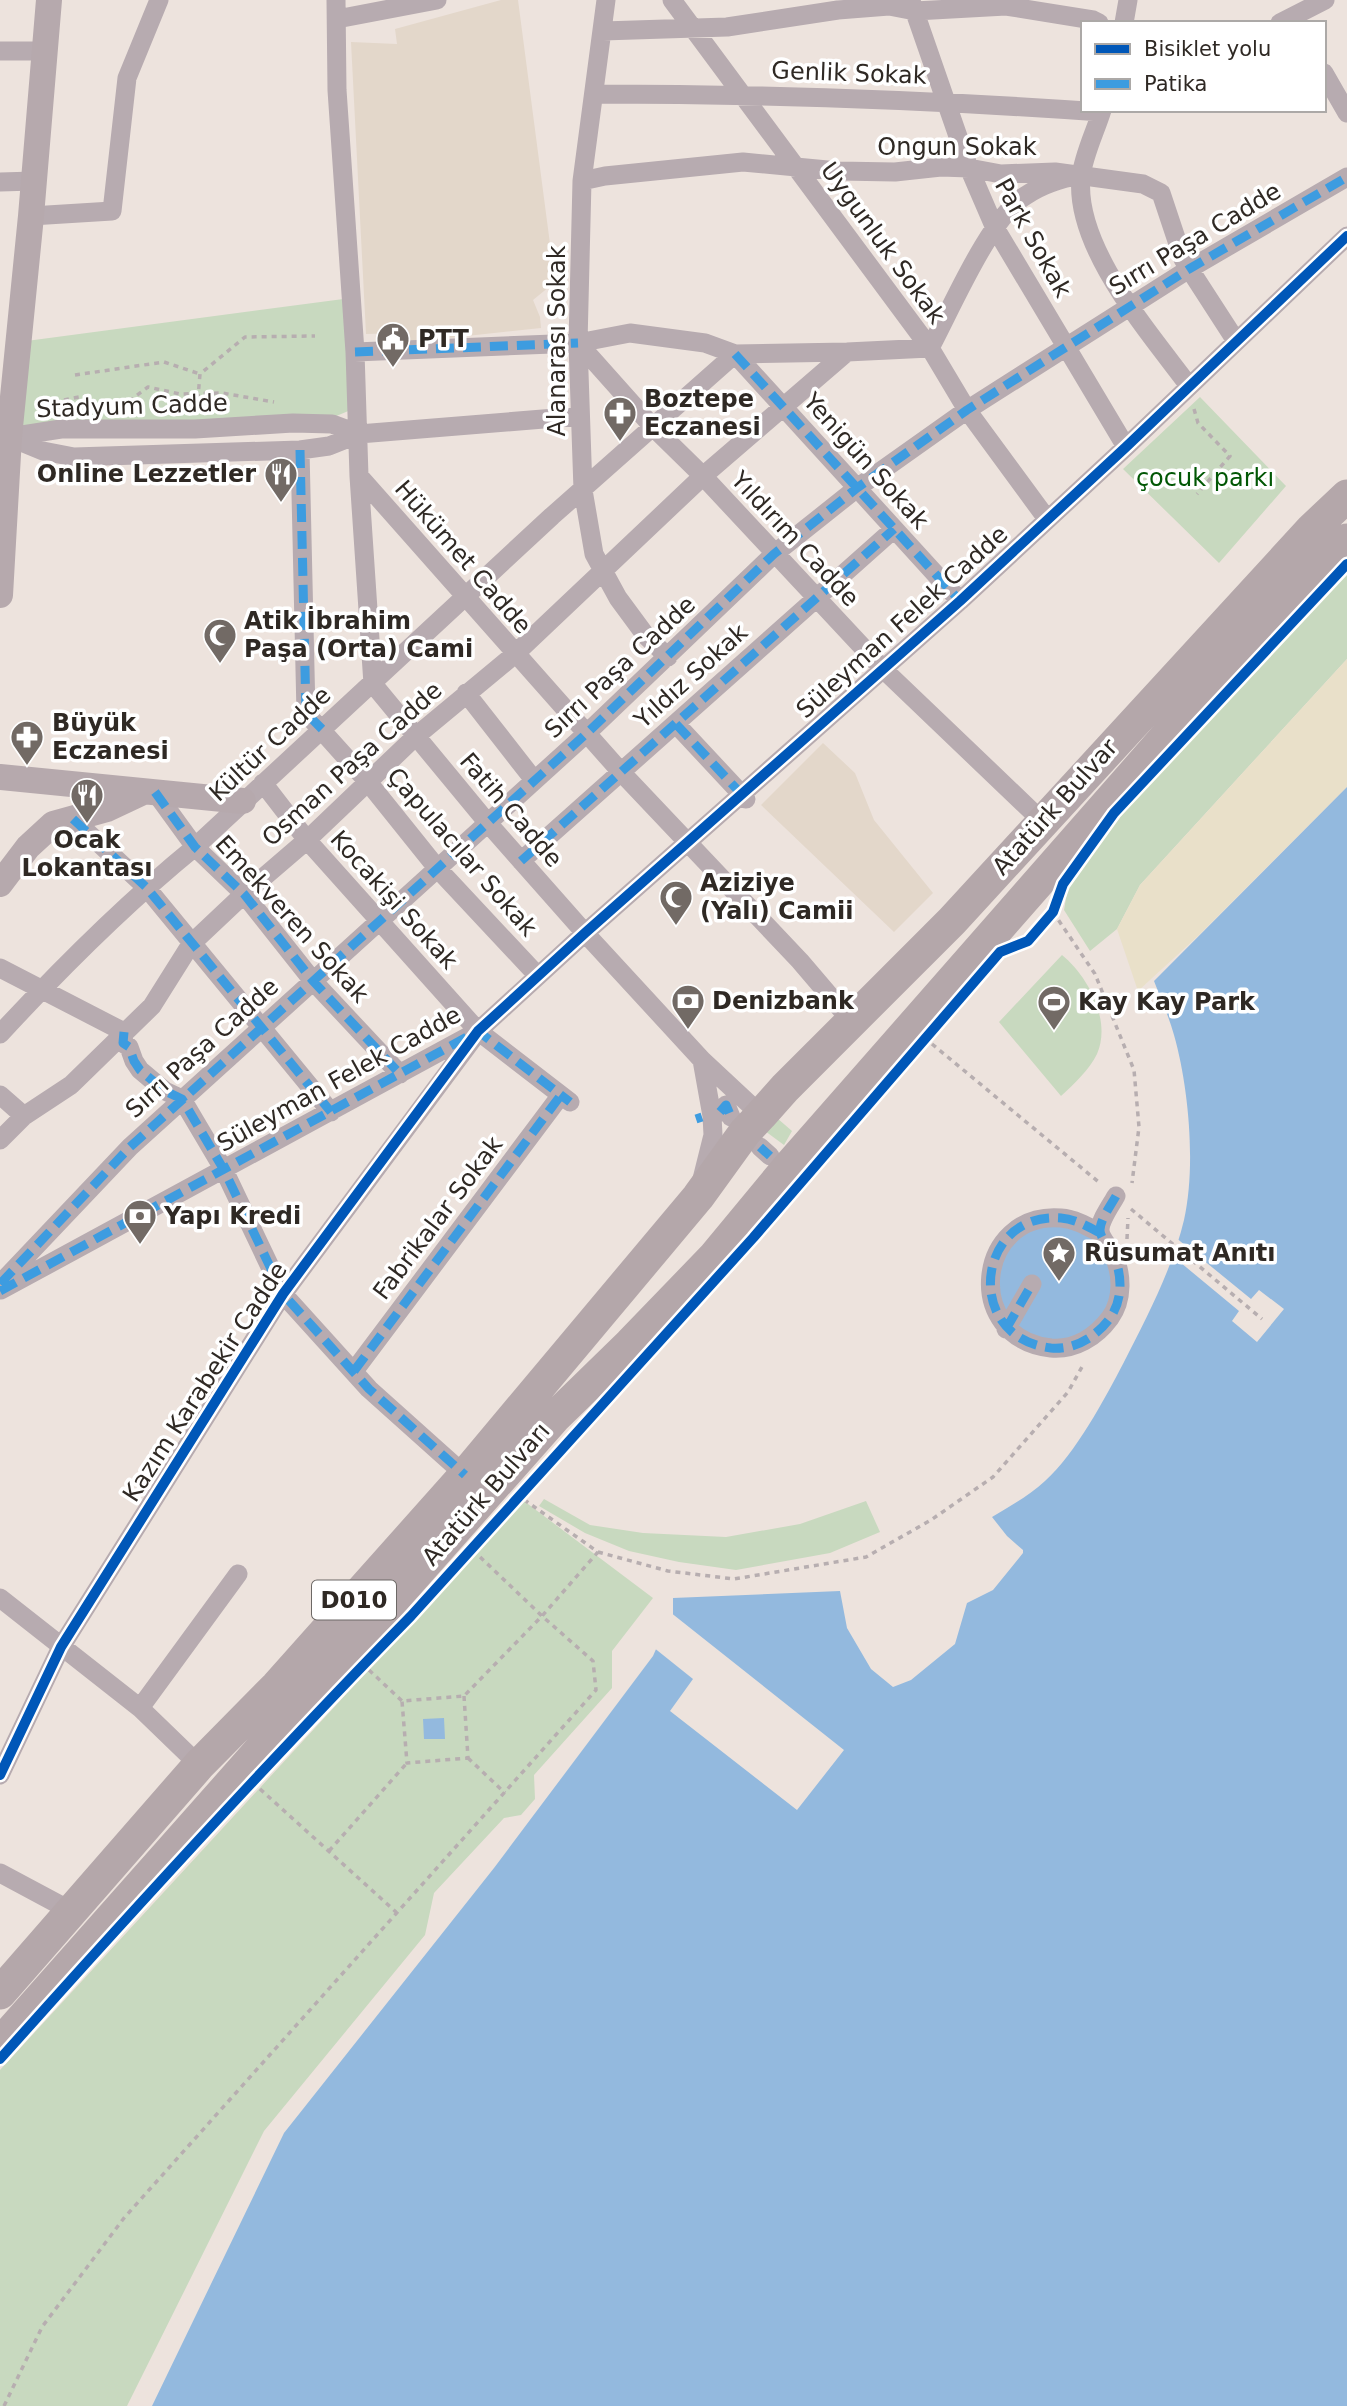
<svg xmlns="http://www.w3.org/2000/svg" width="1347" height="2406" font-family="'DejaVu Sans',sans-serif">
<rect width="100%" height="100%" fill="#ede3dd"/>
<path fill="#e3d7ca" d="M501,0H518L555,282L533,300L540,317L541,328L412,342L404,333L366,334L351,42L397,44L395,29Z
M823,743L855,773L874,820L933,893L894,932L761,805Z"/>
<path fill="#c8d9bf" d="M351,298L358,407L329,419L9,437L19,342Z
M1200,397L1286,486L1219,563L1123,469Z
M1347,572V659L1140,885L1117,929L1090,951L1064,910L1069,881L1117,815L1237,685Z
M1062,955C1087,975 1112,1020 1097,1054C1089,1070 1074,1084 1061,1096L999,1022Z
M777,1118L792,1131L784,1145L765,1131Z
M544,1499L590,1525L643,1533L726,1537L800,1524L866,1501L880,1532L830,1553L736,1570L679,1562L629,1551L585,1533L539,1506Z
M524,1501L653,1598L612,1651V1688L534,1775L535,1799L521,1815L504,1818L434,1893L425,1935L264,2131L127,2406H0V2070Z"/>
<path fill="#e9e0c9" d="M1347,659V787L1199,935L1138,991L1117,929L1140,885Z"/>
<path fill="#93b9de" d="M1347,787V2406H152L284,2133L494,1868L653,1656L660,1640L673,1622V1598L840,1591L847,1628L871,1669L893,1687L911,1680L955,1644L967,1603L993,1590L1023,1553V1550L1007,1536L992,1517C1010,1506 1029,1496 1045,1481C1076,1453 1104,1400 1124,1362C1146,1319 1173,1267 1184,1220C1196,1167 1189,1088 1174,1035C1169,1017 1161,999 1154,981Z
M1071,1225L1103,1246L1115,1284L1101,1321L1067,1342L1028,1336L1001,1308L997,1270L1004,1252L1032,1227Z
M444,1718L445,1739H424L423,1719Z"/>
<path fill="#ede3dd" d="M1175,1237L1251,1299L1259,1290L1284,1309L1257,1342L1232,1321L1239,1311L1169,1253Z
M670,1612L844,1750L797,1810L670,1711L693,1679L653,1647L670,1621Z"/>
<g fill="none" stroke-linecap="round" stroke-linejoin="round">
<path stroke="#b7aeb0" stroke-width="3.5" stroke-dasharray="5 5" stroke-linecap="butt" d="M75,375L164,362L200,374
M64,400L84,396L104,408
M121,407L148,387L180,394L222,393L274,402
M197,409L200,374L245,337L315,336
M1194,409L1198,423L1230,456L1197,494
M1053,912L1095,974L1134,1070L1139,1127L1132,1183
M932,1044L1101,1184
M1131,1209L1262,1319
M1127,1239L1128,1218
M598,1552L668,1571L734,1579L866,1557L931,1520L993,1477L1068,1392L1083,1365
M369,1670L402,1701
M464,1696L468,1758L407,1763L402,1701L464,1696L542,1616L477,1554
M468,1758L505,1793
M260,1789L396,1912
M329,1851L407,1763
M4,2406L42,2327L124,2218L596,1690L593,1661L542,1616L598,1552L526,1501"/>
<path stroke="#b7abb0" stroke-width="19" d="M336,0L337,90L355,352L359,476L373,684L487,822L585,933L702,1060L761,1115
M606,0L582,181L578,343L583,490L594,554L618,598L646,636L668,657
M672,0L930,348L967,410L1047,519
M911,1L969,168L994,226L1126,447
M337,19L437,0
M1124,23L1128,0
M1280,23L1325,0
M603,31L727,27L838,10L889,6L915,11L1006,6L1093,20L1099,23
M0,51H43
M1324,73L1347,113
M594,94C765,94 931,100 1101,112
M1102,110C1096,130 1083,156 1081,177C1074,247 1149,332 1189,386
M582,181L605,176L743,162L838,171L895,172L941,167L969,168L1001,174L1055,172L1143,184L1161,193L1183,259L1236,341
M0,182L34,181
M31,216L112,211L127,78L159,0
M578,343L652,426L703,476L883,669L1042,821
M355,352L578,343L630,333L705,343L735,354L847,352L930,348C951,309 990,217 1025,196C1043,184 1060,179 1081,175
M9,437L61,429H195L293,423L332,424L359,434L580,416
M9,437L43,451L74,457L300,450L329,446L359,434
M300,450L306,713L368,782L437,868L538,976
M359,476L621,772L800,961L852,1022
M466,693L534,780
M676,724L746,799
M263,783L307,840L478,1031L570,1102
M155,792L195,847L244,894L313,981L400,1074
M73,819L146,887L331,1112
M521,861L894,529
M0,968L124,1032L123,1043L129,1047L134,1061L140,1070L165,1091L182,1099L224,1170L283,1294L369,1389L465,1475
M0,1034C61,968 125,904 195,847L552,516L735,354L960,601
M702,1060L712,1116L713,1135L702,1179
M0,1095L24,1116
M720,1112L726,1105L731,1117
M0,1140L24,1116L71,1085L152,1006L191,944L244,894L307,840L415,737L515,654L703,476L847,352
M760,1147L770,1156
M1100,1233C1087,1226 1075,1219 1061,1218C976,1211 962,1338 1051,1348C1075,1350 1096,1337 1110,1318C1123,1300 1123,1273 1112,1253C1109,1246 1100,1238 1100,1230C1100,1220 1111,1205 1116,1196
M0,1284L130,1147L587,733L774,554L857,488L967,410L1189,269L1347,177
M1,1290L478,1031L585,933L960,601L1126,447L1347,236
M1006,1329L1032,1284
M354,1371L561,1095
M0,1598L140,1708L199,1765
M140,1708L238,1574
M0,1775L61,1647L283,1294L475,1036
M0,1873L73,1912"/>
<path stroke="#b6a9ad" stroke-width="26" d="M0,595L9,437L31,216L49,0
M0,777L243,801
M0,884L28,847L53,824L107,809L141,793"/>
<path stroke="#b4a7aa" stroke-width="33" d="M0,1993L199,1765L277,1686L465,1475L698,1197L745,1132L761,1115L785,1088L952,921L1312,529L1347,496
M0,2044L554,1418L630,1344L714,1257L786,1170L1265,624L1347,540"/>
<path stroke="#3d9ce0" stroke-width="9" stroke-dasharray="18 9" stroke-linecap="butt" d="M355,352L578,343
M735,354L960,601
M300,450L306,713L322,729
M676,724L745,798
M155,792L195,847L244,894L313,981L400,1074
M73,819L146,887L331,1112
M521,861L894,529
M124,1032L123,1043L129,1047L134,1061L140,1070L165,1091L182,1099L224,1170L283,1294L369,1389L465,1475
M720,1112L726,1105L731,1117
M696,1119L702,1117
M760,1147L770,1156
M1100,1233C1087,1226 1075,1219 1061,1218C976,1211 962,1338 1051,1348C1075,1350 1096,1337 1110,1318C1123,1300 1123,1273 1112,1253C1109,1246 1100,1238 1100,1230C1100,1220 1111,1205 1116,1196
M0,1284L130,1147L587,733L774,554L857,488L967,410L1189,269L1347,177
M0,1291L478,1031L570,1102
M1006,1329L1032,1284
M354,1371L561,1095"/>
<defs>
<path id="cycleway" d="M0,1775L61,1647L283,1294L478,1031L585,933L960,601L1126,447L1347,236
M0,2059C134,1909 270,1760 411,1616L753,1238L1000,952L1028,941L1053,912L1063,884L1114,813L1347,564"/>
</defs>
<use href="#cycleway" stroke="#fff" stroke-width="15"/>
<use href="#cycleway" stroke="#0057b8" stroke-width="10"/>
</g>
<defs>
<symbol id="civic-pin" viewBox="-11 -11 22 30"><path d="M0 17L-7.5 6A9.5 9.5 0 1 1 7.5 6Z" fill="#726a65" stroke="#fff"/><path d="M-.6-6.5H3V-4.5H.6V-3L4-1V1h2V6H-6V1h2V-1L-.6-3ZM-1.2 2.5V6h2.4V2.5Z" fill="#fff"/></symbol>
<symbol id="pharmacy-pin" viewBox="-11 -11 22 30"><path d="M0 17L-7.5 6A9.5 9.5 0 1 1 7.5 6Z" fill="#726a65" stroke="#fff"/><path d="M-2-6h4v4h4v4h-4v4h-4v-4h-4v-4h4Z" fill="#fff"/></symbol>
<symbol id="restaurant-pin" viewBox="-11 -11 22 30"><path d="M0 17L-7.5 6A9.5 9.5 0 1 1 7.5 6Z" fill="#726a65" stroke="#fff"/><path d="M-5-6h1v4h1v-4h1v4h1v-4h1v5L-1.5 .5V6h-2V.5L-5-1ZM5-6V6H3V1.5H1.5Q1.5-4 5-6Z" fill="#fff"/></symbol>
<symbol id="mosque-pin" viewBox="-11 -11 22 30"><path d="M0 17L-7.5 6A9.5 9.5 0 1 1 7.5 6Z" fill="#726a65" stroke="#fff"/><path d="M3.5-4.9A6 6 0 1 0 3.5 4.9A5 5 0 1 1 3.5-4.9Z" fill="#fff"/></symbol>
<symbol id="bank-pin" viewBox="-11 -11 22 30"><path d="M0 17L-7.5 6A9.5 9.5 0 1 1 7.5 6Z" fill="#726a65" stroke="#fff"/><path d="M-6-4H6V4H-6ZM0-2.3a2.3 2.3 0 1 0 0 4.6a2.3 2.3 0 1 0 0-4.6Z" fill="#fff"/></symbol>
<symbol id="stadium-pin" viewBox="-11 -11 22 30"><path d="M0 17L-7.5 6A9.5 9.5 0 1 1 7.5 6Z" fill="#726a65" stroke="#fff"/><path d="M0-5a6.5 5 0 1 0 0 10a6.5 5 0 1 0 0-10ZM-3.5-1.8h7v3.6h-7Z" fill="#fff"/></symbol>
<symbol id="sight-pin" viewBox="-11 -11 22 30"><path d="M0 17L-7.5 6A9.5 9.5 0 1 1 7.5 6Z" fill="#726a65" stroke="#fff"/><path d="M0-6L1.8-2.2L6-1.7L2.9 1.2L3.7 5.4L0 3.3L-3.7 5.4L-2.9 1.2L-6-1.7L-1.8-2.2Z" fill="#fff"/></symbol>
</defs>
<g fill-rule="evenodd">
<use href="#civic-pin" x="374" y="320" width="38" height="52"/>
<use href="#pharmacy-pin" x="601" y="394" width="38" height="52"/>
<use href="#restaurant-pin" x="262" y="455" width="38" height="52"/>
<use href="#mosque-pin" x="201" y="616" width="38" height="52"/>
<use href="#pharmacy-pin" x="8" y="718" width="38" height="52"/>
<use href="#restaurant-pin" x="68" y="776" width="38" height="52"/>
<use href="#mosque-pin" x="657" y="878" width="38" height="52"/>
<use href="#bank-pin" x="669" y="982" width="38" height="52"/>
<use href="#stadium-pin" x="1035" y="983" width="38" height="52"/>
<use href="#bank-pin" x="121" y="1197" width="38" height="52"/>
<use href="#sight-pin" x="1040" y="1234" width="38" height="52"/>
</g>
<g text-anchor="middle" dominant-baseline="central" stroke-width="7" stroke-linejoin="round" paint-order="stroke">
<rect fill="#fff" stroke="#6d6966" stroke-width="2" x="312" y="1580.5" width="84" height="39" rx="5"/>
<g font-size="23" font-weight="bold" fill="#2f2924">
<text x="354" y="1600">D010</text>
</g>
<g font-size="24" fill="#2f2924" stroke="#fff">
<text transform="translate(849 73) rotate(2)">Genlik Sokak</text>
<text x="957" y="147">Ongun Sokak</text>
<text transform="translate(1033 238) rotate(61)">Park Sokak</text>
<text transform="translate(1195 239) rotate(-31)">Sırrı Paşa Cadde</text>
<text transform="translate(883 243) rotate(54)">Uygunluk Sokak</text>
<text transform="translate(557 341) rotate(-90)">Alanarası Sokak</text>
<text transform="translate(132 406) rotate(-2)">Stadyum Cadde</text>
<text transform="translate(866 461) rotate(48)">Yenigün Sokak</text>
<text transform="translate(795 539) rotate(47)">Yıldırım Cadde</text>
<text transform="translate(463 557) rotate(49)">Hükümet Cadde</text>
<text transform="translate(902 622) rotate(-42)">Süleyman Felek Cadde</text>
<text transform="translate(620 667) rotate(-43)">Sırrı Paşa Cadde</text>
<text transform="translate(691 676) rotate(-42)">Yıldız Sokak</text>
<text transform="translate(270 744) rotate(-43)">Kültür Cadde</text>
<text transform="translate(352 764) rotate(-42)">Osman Paşa Cadde</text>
<text transform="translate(1055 807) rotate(-48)">Atatürk Bulvar</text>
<text transform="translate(511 810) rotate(49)">Fatih Cadde</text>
<text transform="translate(462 852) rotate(49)">Çapulacılar Sokak</text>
<text transform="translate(394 900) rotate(48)">Kocakişi Sokak</text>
<text transform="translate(292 919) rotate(48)">Emekveren Sokak</text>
<text transform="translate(202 1048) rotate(-42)">Sırrı Paşa Cadde</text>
<text transform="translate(339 1079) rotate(-29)">Süleyman Felek Cadde</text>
<text transform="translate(438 1218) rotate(-53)">Fabrikalar Sokak</text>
<text transform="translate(205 1382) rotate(-57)">Kazım Karabekir Cadde</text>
<text transform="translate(486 1494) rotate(-49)">Atatürk Bulvarı</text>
</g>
<g font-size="24" font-weight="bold" fill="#2f2924" stroke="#fff" text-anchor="start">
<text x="418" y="339">PTT</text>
<text x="644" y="399">Boztepe<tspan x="644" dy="28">Eczanesi</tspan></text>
<text x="256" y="474" text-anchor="end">Online Lezzetler</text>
<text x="244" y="621">Atik İbrahim<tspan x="244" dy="28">Paşa (Orta) Cami</tspan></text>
<text x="52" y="723">Büyük<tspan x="52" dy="28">Eczanesi</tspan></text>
<text x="87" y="840" text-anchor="middle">Ocak<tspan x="87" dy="28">Lokantası</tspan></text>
<text x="700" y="883">Aziziye<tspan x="700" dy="28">(Yalı) Camii</tspan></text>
<text x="712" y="1001">Denizbank</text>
<text x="1078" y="1002">Kay Kay Park</text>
<text x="164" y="1216">Yapı Kredi</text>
<text x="1084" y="1253">Rüsumat Anıtı</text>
</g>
<g font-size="24" fill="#015704" stroke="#fff">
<text x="1205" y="478">çocuk parkı</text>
</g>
</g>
<rect x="1081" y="21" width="245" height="91" fill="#ffffff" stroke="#aca9a7" stroke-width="2"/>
<rect x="1095" y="44" width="35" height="10" fill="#0057b8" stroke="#aca9a7" stroke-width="2"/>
<text x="1144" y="56" font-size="21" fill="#2f2924">Bisiklet yolu</text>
<rect x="1095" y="79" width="35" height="10" fill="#3d9ce0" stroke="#aca9a7" stroke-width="2"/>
<text x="1144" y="91" font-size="21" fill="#2f2924">Patika</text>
</svg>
